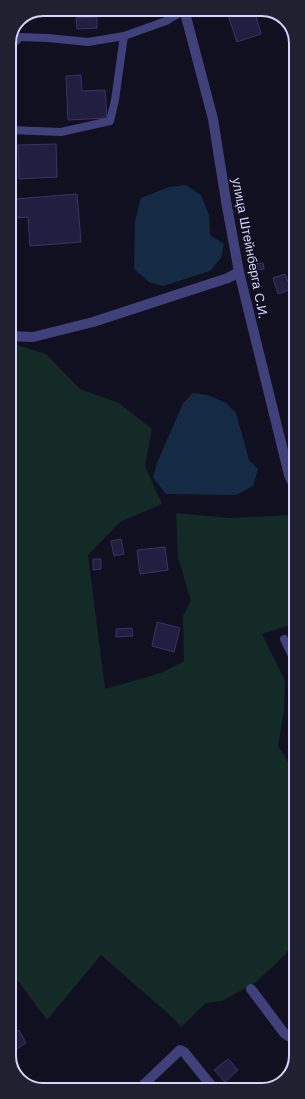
<svg xmlns="http://www.w3.org/2000/svg" width="305" height="1099" font-family="'Work Sans',sans-serif">
  <style>
    .green { fill: #132a27 }
    .water { fill: #152a45 }
    .building { fill: #221e3f; stroke: #3a3269 }
    .lines { fill: none; stroke-linecap: round; stroke-linejoin: round }
    .lane { stroke: #40417a; stroke-width: 8 }
    .street { stroke: #40417a; stroke-width: 10 }
    .labels { text-anchor: middle; dominant-baseline: central; stroke-width: 3; stroke-linejoin: round; paint-order: stroke }
    .street-label { font-size: 13px; fill: #d6d4fa; stroke: #111020 }
    .rim { fill: none; stroke: #d6d4fa; stroke-width: 2 }
  </style>
  <rect width="100%" height="100%" fill="#111020"/>
  <path class="green" d="M17,345L46,354L80,389L119,403L152,429L145,466L162,504L120,522L88,555L105,689L161,673L184,661L183,616L191,601L178,557L176,513L230,518L295,515L296,516V623L262,634L285,681L284,711L278,746L296,774V936L285,955L255,983L222,1001L206,1003L181,1027L172,1017L101,955L47,1020L10,970L9,361Z"/>
  <g class="water">
    <path d="M186,185L201,195L209,215L210,235L224,244L221,258L210,271L163,286L149,282L134,269L135,222L141,198L169,187Z"/>
    <path d="M193,393L208,395L226,403L236,413L249,460L258,469L253,486L236,495L166,494L153,478L157,463L183,403Z"/>
  </g>
  <g class="building">
    <path d="M226,9H254L261,34L237,42Z"/>
    <path d="M97,17V28L77,29L76,18Z"/>
    <path d="M81,75L82,91L105,90L107,118L68,120L66,76Z"/>
    <path d="M56,144L57,177L19,179L18,145Z"/>
    <path d="M77,194L81,242L30,246L28,217L15,218L14,199Z"/>
    <path d="M9,250H15V264L9,265Z"/>
    <path d="M263,263L264,269L256,270L255,264Z"/>
    <path d="M285,274L291,289L278,294L273,278Z"/>
    <path d="M121,539L124,554L114,556L111,541Z"/>
    <path d="M165,547L168,570L140,574L137,550Z"/>
    <path d="M93,559H101V569L93,570Z"/>
    <path d="M157,622L180,628L174,652L152,646Z"/>
    <path d="M132,628L133,636L116,637V629Z"/>
    <path d="M19,1030L26,1043L15,1050L10,1040V1035Z"/>
    <path d="M228,1059L238,1070L225,1082L214,1070Z"/>
    <path d="M253,1082L261,1089H247Z"/>
  </g>
  <g class="lines">
    <g class="lane">
      <path d="M9,48L20,37L48,38L88,42L124,36"/>
      <path d="M9,130L61,132L110,121L115,100L124,36L166,21L184,10"/>
      <path d="M284,639L296,664"/>
    </g>
    <g class="street">
      <path d="M184,9L213,119L226,201L239,272L289,475L296,490"/>
      <path d="M9,336L33,337L93,322L228,278L239,272"/>
      <path d="M251,989L284,1033L296,1041"/>
      <path d="M138,1090L180,1050L184,1052L214,1089"/>
    </g>
  </g>
  <g class="labels">
    <g class="street-label">
      <text transform="translate(250 248) rotate(79)">улица Штейнберга С.И.</text>
    </g>
  </g>
  <path d="M0 0H305V1099H0ZM43 16H262A27 27 0 0 1 289 43V1056A27 27 0 0 1 262 1083H43A27 27 0 0 1 16 1056V43A27 27 0 0 1 43 16Z" fill="#212031" fill-rule="evenodd"/>
  <path class="rim" d="M43 16H262A27 27 0 0 1 289 43V1056A27 27 0 0 1 262 1083H43A27 27 0 0 1 16 1056V43A27 27 0 0 1 43 16Z"/>
</svg>
